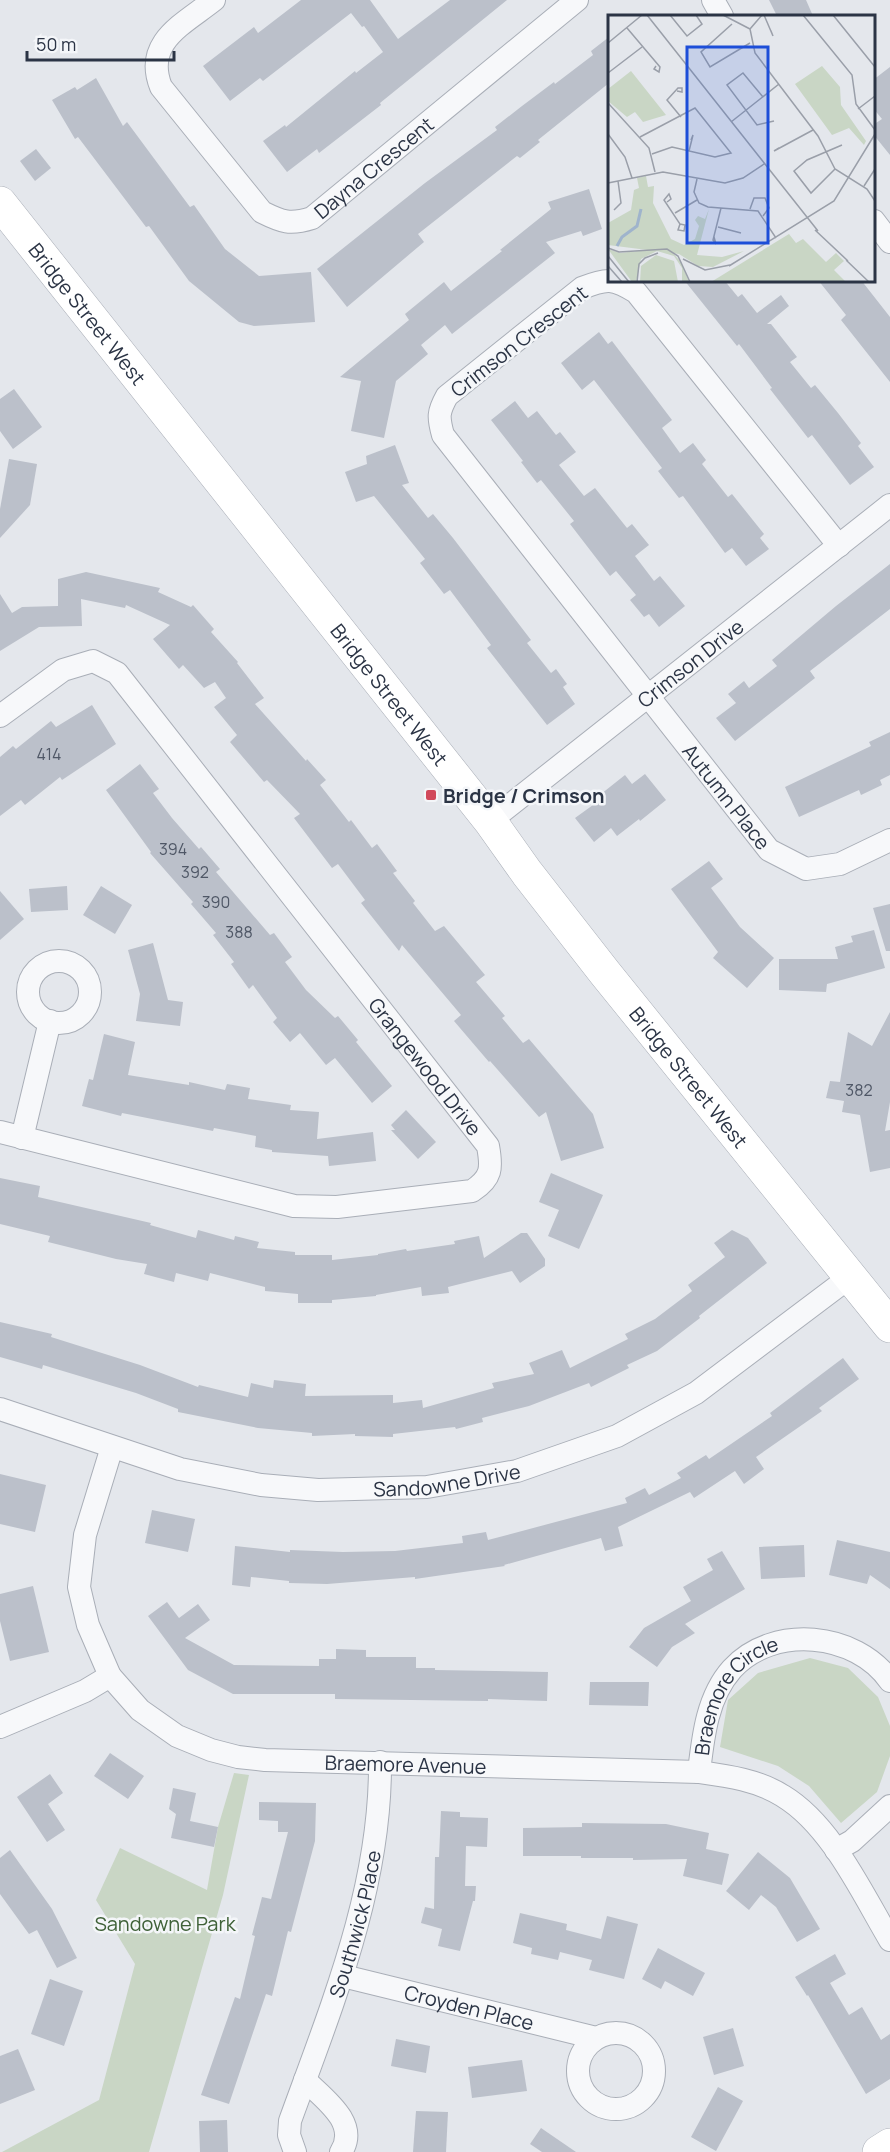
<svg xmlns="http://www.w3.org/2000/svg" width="890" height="2152" font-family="Manrope,sans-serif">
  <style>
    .green { fill: #c9d6c5 }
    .building { fill: #bbc0ca }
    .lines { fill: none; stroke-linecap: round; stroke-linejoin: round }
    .street-casing { stroke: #a9aeb7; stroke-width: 24 }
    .secondary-casing { stroke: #a9aeb7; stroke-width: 34 }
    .street { stroke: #f7f8fa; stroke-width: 22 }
    .secondary { stroke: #fff; stroke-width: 33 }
    .poi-dot { fill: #d1495b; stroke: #f4f6f9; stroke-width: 2 }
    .labels { text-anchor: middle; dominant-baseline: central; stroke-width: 5; stroke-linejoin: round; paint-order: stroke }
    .number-label { font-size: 16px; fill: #4f5766 }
    .street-label { font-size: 20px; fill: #2b3445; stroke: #f4f6f9 }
    .poi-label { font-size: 20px; font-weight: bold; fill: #2b3445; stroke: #f4f6f9; text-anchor: start }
    .park-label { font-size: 20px; fill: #3f6138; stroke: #f4f6f9 }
    .inset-river { fill: none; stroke: #9fb4cc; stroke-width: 3 }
    .inset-road { fill: none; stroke: #9a9fa9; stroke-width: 1.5 }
    .view { fill: #1d4ed8; fill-opacity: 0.15; stroke: #1d4ed8; stroke-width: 3 }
    .inset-edge { fill: none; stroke: #2b3445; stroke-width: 3 }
  </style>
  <rect width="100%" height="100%" fill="#e4e7ec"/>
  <g class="green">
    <path d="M810,1658L848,1668L878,1697L890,1726V1756L877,1792L841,1823L809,1786L778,1766L720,1747L728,1700L758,1673Z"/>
    <path d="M234,1773L249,1775L223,1895L149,2152H2L99,2100L135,1964L96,1900L120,1848L207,1890L218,1827Z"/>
  </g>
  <g class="building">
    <path d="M301,0H370L398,39L450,0H507L380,103L381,105L319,153L317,149L287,172L263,141L285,125L286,127L355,71L356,73L383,52L364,26L362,27L351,13L263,81L260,78L230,101L203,66L254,27L258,33Z"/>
    <path d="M769,0H806L813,16H777Z"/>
    <path d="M609,37V83L538,140L540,142L520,158L517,156L418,234L424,242L347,307L317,269L425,183L497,130L495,127L522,106L554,82L555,84L593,55L591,51Z"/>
    <path d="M890,67V155L873,134V125L882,119L873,108V80Z"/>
    <path d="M96,78L123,126L127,122L190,207L194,205L225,249L259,276L311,272L315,322L254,326L239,322L189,281L149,226L146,227L78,137L75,139L52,100L75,87L77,90Z"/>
    <path d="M36,149L51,168L35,181L20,161Z"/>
    <path d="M589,189L602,229L583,236L581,231L546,242L555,253L452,334L445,325L421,345L428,354L396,381L384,438L351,431L361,381L340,377L409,320L405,314L444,282L451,291L502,251L500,250L551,209L548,202Z"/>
    <path d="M684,280H724L738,297L742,294L757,313L781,295L789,306L767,324H771L797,357L790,362L811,388L815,385L838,413L861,443L858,446L874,467L850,485L812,435L808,438L770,389L772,388L739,344L737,346Z"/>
    <path d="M818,280H861L890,317V382L841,320L846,315Z"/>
    <path d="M599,332L608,344L612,341L672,420L662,428L680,453L693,443L706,460L702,464L728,497L732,494L764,534L760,538L769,549L746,566L732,548L725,553L683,496L679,498L658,471L662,468L594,380L582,390L561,363Z"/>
    <path d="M14,389L42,427L13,449L0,431V399Z"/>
    <path d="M515,401L528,418L537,411L556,435L560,432L576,452L559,465L584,496L595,488L627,528L632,524L649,545L635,556L654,581L660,576L685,606L659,627L649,614L644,617L630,600L636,595L616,571L610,576L570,524L574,521L541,480L537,483L521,462L523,461L491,420Z"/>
    <path d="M395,445L409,483L402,485L428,518L433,514L453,538L531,640L527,643L551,673L556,669L567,684L563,687L575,704L547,725L487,648L491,645L450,590L444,594L420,563L425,559L374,496L356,502L345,472L367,464L366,456Z"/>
    <path d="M9,459L37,464L30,505L0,538V509Z"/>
    <path d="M890,564V609L810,671L815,678L735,741L716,718L736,703L728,694L744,681L749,688L777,666L772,660L836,606Z"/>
    <path d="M86,572L160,588L158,592L191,607L193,605L214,629L211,632L238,662L237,663L264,698L255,704L306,761L307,759L326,780L320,785L349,822L351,820L372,848L377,844L397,871L393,873L415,901L413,903L435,931L444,926L485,975L476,982L505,1016L502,1018L523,1043L529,1039L593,1114L604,1148L561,1161L546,1112L539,1117L490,1061L489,1062L454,1021L461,1015L402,945L399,951L361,903L365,900L338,864L332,868L294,818L300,814L267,780L264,782L230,742L237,735L214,707L226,698L215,682L204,688L183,665L179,669L153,639L170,625L126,605L125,608L81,599L82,626L39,627L0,651V594L12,613L22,607L58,606V579Z"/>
    <path d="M92,705L116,744L62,780L60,777L25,805L21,800L0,816V757L13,746L16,749L51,721L56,727Z"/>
    <path d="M890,732V775L880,780L882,785L861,795L859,790L799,817L785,787L871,746L869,742Z"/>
    <path d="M140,764L159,789L153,793L172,818L199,849L201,847L220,869L216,872L270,935L274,933L292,957L285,962L306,990L335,1018L338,1016L358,1040L356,1042L392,1086L372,1103L335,1058L326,1065L300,1033L290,1042L273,1022L277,1018L253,985L249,989L231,964L234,962L213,935L216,933L191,904L193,902L150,853L151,852L106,790Z"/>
    <path d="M645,774L666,800L640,821L639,819L617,836L611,828L594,842L575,818L593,805L591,802L625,775L632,784Z"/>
    <path d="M709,861L723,879L711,888L740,927L774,958L747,988L713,958L718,952L671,889Z"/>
    <path d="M67,886L68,910L31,912L29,889Z"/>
    <path d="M101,886L132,905L115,934L83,915Z"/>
    <path d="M0,891L24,919L0,940Z"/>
    <path d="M890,904V951H886L873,908Z"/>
    <path d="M874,930L885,968L827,984L826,992L779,990V959H838L835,947L853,942L851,936Z"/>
    <path d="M153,943L168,1000L183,1002L180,1026L136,1021L140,994L128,950Z"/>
    <path d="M890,1012V1102L885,1131L890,1130V1168L870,1172L860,1115L842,1112L844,1101L826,1098L830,1081L840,1082L848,1032L872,1046Z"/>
    <path d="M104,1034L135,1042L128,1075L189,1085V1082L225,1090L227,1084L250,1088L248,1099L291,1105L290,1110L319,1112L317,1139L373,1132L376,1161L329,1166L328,1156L272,1152V1150L255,1147L256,1136L214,1128L213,1131L122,1113L121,1116L82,1106L89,1079L93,1080Z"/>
    <path d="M406,1110L436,1142L418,1159L391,1130H395L391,1125Z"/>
    <path d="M551,1173L603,1195L579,1249L548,1236L559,1210L539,1202Z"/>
    <path d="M0,1178L40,1186L38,1197L151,1223L150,1225L196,1238L198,1230L234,1240L235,1236L259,1242L257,1248L295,1252V1255H332V1260L378,1255V1254L406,1249L407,1251L455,1244L454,1241L479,1236L484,1258L521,1233H527L545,1259V1266L520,1283L512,1271L448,1287L449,1293L422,1296L421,1287L376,1295V1296L332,1300V1303H298V1294L265,1291V1287L210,1273L208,1281L176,1273L174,1282L144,1274L147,1264L116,1259L48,1242L50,1236L0,1224Z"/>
    <path d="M732,1230L748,1238L767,1263L699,1316L700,1318L657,1351L627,1365L629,1368L591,1387L589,1383L529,1406L482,1418L483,1422L456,1429L455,1427L393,1434V1437L355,1436V1434L312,1436V1433L258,1428L178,1412V1409L136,1393L43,1365L42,1369L0,1357V1322L52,1334L51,1337L140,1365L198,1387L199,1385L248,1397L251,1383L273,1388L274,1380L306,1384L305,1396L393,1395V1403L422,1400L423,1408L494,1388L492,1383L534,1374L529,1363L562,1350L570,1368L628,1339L625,1334L655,1319L692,1291L688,1285L725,1257L714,1243Z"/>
    <path d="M843,1358L859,1379L819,1408L822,1411L756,1457L764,1469L744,1484L735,1471L694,1498L690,1492L618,1527L623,1546L605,1551L601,1538L504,1565L505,1566L415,1579V1577L327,1584L289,1583V1581L251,1577L250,1587L232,1585L235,1546L290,1552V1550L343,1552L395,1551L463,1543L462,1536L486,1532L488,1540L627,1503L625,1498L645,1488L649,1495L681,1478L677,1473L706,1455L709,1459L772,1416L770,1413Z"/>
    <path d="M0,1474L46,1485L35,1532L0,1524Z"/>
    <path d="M152,1510L195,1519L188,1552L145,1543Z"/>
    <path d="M837,1540L890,1552V1589L870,1575L867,1584L829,1575Z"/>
    <path d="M804,1545L805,1577L761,1579L759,1547Z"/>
    <path d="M722,1551L745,1589L685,1624L695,1633L672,1647L657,1667L629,1647L644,1628L691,1601L683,1587L713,1570L707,1559Z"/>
    <path d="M33,1586L49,1652L10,1661L0,1621V1594Z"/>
    <path d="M167,1602L179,1618L198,1604L210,1620L185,1638L234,1665L319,1666V1659H336V1649L366,1650V1657H416V1668H435V1670L548,1672L547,1701L488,1699V1701L335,1699V1694H233L188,1670L148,1616Z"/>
    <path d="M590,1682H649L648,1706L589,1705Z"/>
    <path d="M110,1753L144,1776L128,1799L94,1776Z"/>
    <path d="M50,1774L63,1793L48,1804L65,1830L47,1842L17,1797Z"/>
    <path d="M173,1788L196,1793L190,1821L218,1827L214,1847L171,1838L176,1814L169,1809Z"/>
    <path d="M259,1802L316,1803L315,1841L291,1932L288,1931L272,1996L266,1994L229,2104L201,2095L235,1997L240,1999L255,1936L252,1935L262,1897L271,1899L288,1832H278V1821L259,1820Z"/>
    <path d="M441,1811L460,1812V1817L488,1818L487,1847L466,1846L465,1886H476L475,1901H473L460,1951L438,1946L442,1929L421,1923L425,1907L434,1909L435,1857H439Z"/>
    <path d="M582,1823L666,1824L709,1833L706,1849L729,1854L722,1885L683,1876L687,1859L633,1860V1858H581V1856H523V1828L582,1827Z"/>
    <path d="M10,1850L52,1909L77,1958L57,1968L37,1930L29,1934L0,1894V1858Z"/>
    <path d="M758,1852L790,1878L820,1929L797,1942L776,1907L761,1895L749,1910L726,1891Z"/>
    <path d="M520,1913L567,1924L566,1930L601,1939L607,1916L638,1924L624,1979L589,1970L592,1960L560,1952L558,1960L531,1954L532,1948L513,1943Z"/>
    <path d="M658,1948L705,1973L693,1996L665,1981L661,1989L642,1979Z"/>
    <path d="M835,1954L846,1974L830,1983L849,2015L862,2007L881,2040L890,2034V2079L866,2094L808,1995L807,1996L795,1977Z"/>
    <path d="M50,1979L83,1991L64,2046L31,2034Z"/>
    <path d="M733,2028L744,2066L714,2075L703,2037Z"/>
    <path d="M396,2039L430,2046L426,2073L391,2066Z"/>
    <path d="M18,2049L35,2090L0,2104V2056Z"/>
    <path d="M522,2060L527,2091L472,2098L468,2067Z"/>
    <path d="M718,2087L743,2101L716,2151L691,2137Z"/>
    <path d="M416,2111L448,2112L446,2152H413Z"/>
    <path d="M227,2120L228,2152H200L199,2121Z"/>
    <path d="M541,2128L576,2152H542L530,2144Z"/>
  </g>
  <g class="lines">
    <g class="street-casing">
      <g id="street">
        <path id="s1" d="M214,0C184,24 143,42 161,87L262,212C282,222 290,225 312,218L577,0"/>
        <path d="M713,0L722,16"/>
        <path d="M874,221L890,242"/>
        <path id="s2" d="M839,546L636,292C613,278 607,278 582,288L447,396C438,412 438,417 443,435L769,850L806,869L840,864L890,840"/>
        <path id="s3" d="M0,716L63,670L93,661L117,673L488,1146C492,1168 492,1178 472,1191L337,1207L294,1206L0,1132"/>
        <path id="s4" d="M490,821L890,505"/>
        <circle cx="59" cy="992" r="31"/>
        <path d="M22,1138L50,1021"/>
        <path id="s5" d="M0,1409L180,1469L261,1485L318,1490L427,1487L517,1471L617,1436L696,1393L850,1277"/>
        <path id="s6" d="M112,1447L85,1535L79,1587L88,1625L110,1676L140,1710L177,1736L211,1750L238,1757L265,1760L699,1772C728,1776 758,1780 783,1796C831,1825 862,1893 890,1940"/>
        <path d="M0,1727L85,1691L110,1676"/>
        <path id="s7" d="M699,1772C703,1737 707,1697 732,1669C773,1624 856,1632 890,1681"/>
        <path d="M836,1850L852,1841L890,1806"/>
        <path id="s8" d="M343,1976L596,2038"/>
        <circle cx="616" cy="2071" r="38"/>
        <path d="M305,2080C323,2098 360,2123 341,2152"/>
        <path id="s9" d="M295,2152L289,2135L290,2121C332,2005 381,1888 380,1762"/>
      </g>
    </g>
    <g class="secondary-casing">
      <g id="secondary">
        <path id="s10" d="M0,203L490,821L527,873L605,973L890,1326"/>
        <path d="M879,2152L890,2145"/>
      </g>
    </g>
    <use href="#street" class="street"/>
    <use href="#secondary" class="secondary"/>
  </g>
  <rect class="poi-dot" x="425" y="789" width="12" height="12" rx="3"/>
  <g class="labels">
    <g class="number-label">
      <text x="49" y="754">414</text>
      <text x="173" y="849">394</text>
      <text x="195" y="872">392</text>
      <text x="216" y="902">390</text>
      <text x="239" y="932">388</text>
      <text x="859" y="1090">382</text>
    </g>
    <g class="street-label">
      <text stroke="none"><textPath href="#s1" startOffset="405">Dayna Crescent</textPath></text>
      <text stroke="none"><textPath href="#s10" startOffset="141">Bridge Street West</textPath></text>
      <text transform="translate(519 341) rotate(-38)">Crimson Crescent</text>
      <text stroke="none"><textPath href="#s4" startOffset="255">Crimson Drive</textPath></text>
      <text stroke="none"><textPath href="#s10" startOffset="627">Bridge Street West</textPath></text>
      <text stroke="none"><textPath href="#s2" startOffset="1056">Autumn Place</textPath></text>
      <text stroke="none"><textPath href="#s3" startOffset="636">Grangewood Drive</textPath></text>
      <text stroke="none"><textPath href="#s10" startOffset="1113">Bridge Street West</textPath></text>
      <text stroke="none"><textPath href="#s5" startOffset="459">Sandowne Drive</textPath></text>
      <text stroke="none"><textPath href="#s7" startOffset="90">Braemore Circle</textPath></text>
      <text stroke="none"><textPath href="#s6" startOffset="562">Braemore Avenue</textPath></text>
      <text stroke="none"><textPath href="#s9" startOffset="240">Southwick Place</textPath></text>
      <text stroke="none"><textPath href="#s8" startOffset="130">Croyden Place</textPath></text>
    </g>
    <g class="poi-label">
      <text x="443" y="795">Bridge / Crimson</text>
    </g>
    <g class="park-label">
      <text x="165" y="1923">Sandowne Park</text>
    </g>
  </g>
  <g transform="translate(608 15)">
    <rect width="267" height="267" fill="#e4e7ec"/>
    <path d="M214,51L232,72L233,90L258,126L256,130L241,113L224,120L187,69ZM23,56L58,100L35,107L27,97L19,102L0,86V74ZM38,161L40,172L46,171L45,188L63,224L76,230L87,224L91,211L87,205L90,201L97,204L101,194L89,240L114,242L136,236L105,252L90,251L71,239L0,230V208L23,195L26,175L31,173L29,163ZM181,219L188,228L195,224L218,247L228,238L236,246L226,255L238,267H103ZM0,234L12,238L48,234L64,237L73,247L81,267H74V253L66,241L49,236L33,244L28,267H24ZM48,240L66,246L70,267H32L33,251Z" fill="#c9d6c5"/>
    <path class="inset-river" d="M9,231L14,222L29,211L33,194"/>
    <path class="inset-road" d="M39,0L210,216M62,0L79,21L94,9L88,0M115,0L142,14M154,0L142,14L147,38L210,121L227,154L259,174L267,186M156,0L165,21L163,16M195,0L244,60L248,89L267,115M225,0L267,52M124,9L93,37L102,52L142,28M19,13L52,52L51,57L46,54L48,51M0,28L34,0M0,58L34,32M69,76L74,77V73H70L59,85L73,102M155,82L135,58L119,70L149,110L166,106M0,88L41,133L47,157M250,94L267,81M123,107L171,69M0,119L17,142L24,163M32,122L87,93L123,138L107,142L64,132L44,139M171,133L166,136L205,115M81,136L85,120L83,125M227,154L203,178L186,156L199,145L234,130M89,164L86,177L91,188L100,192L150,196L168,223M0,168L55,157L117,168L135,163L156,149M256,171L267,154M59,187L63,184L61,179L56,185L72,209L70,215L76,216L77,210L72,209M142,194L146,183H157L161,193L155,201M6,195L13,188L10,166M67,198L89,185M110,212L133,218M207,215L240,246M106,222L108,229L105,225L113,193M0,233L11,237L59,234L70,241L82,267M0,241L21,267M75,244L97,255L122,250M238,245L261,267M0,251L14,267M121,251L226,186L267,119M29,267L31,249L37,243L50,238"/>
    <path class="view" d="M79,32H160V228H79Z"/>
    <rect width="267" height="267" class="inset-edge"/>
  </g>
  <path d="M27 51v9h147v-9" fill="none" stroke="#2b3445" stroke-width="3"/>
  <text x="36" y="51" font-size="18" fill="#2b3445" stroke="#f4f6f9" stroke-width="4.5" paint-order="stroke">50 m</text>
</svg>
